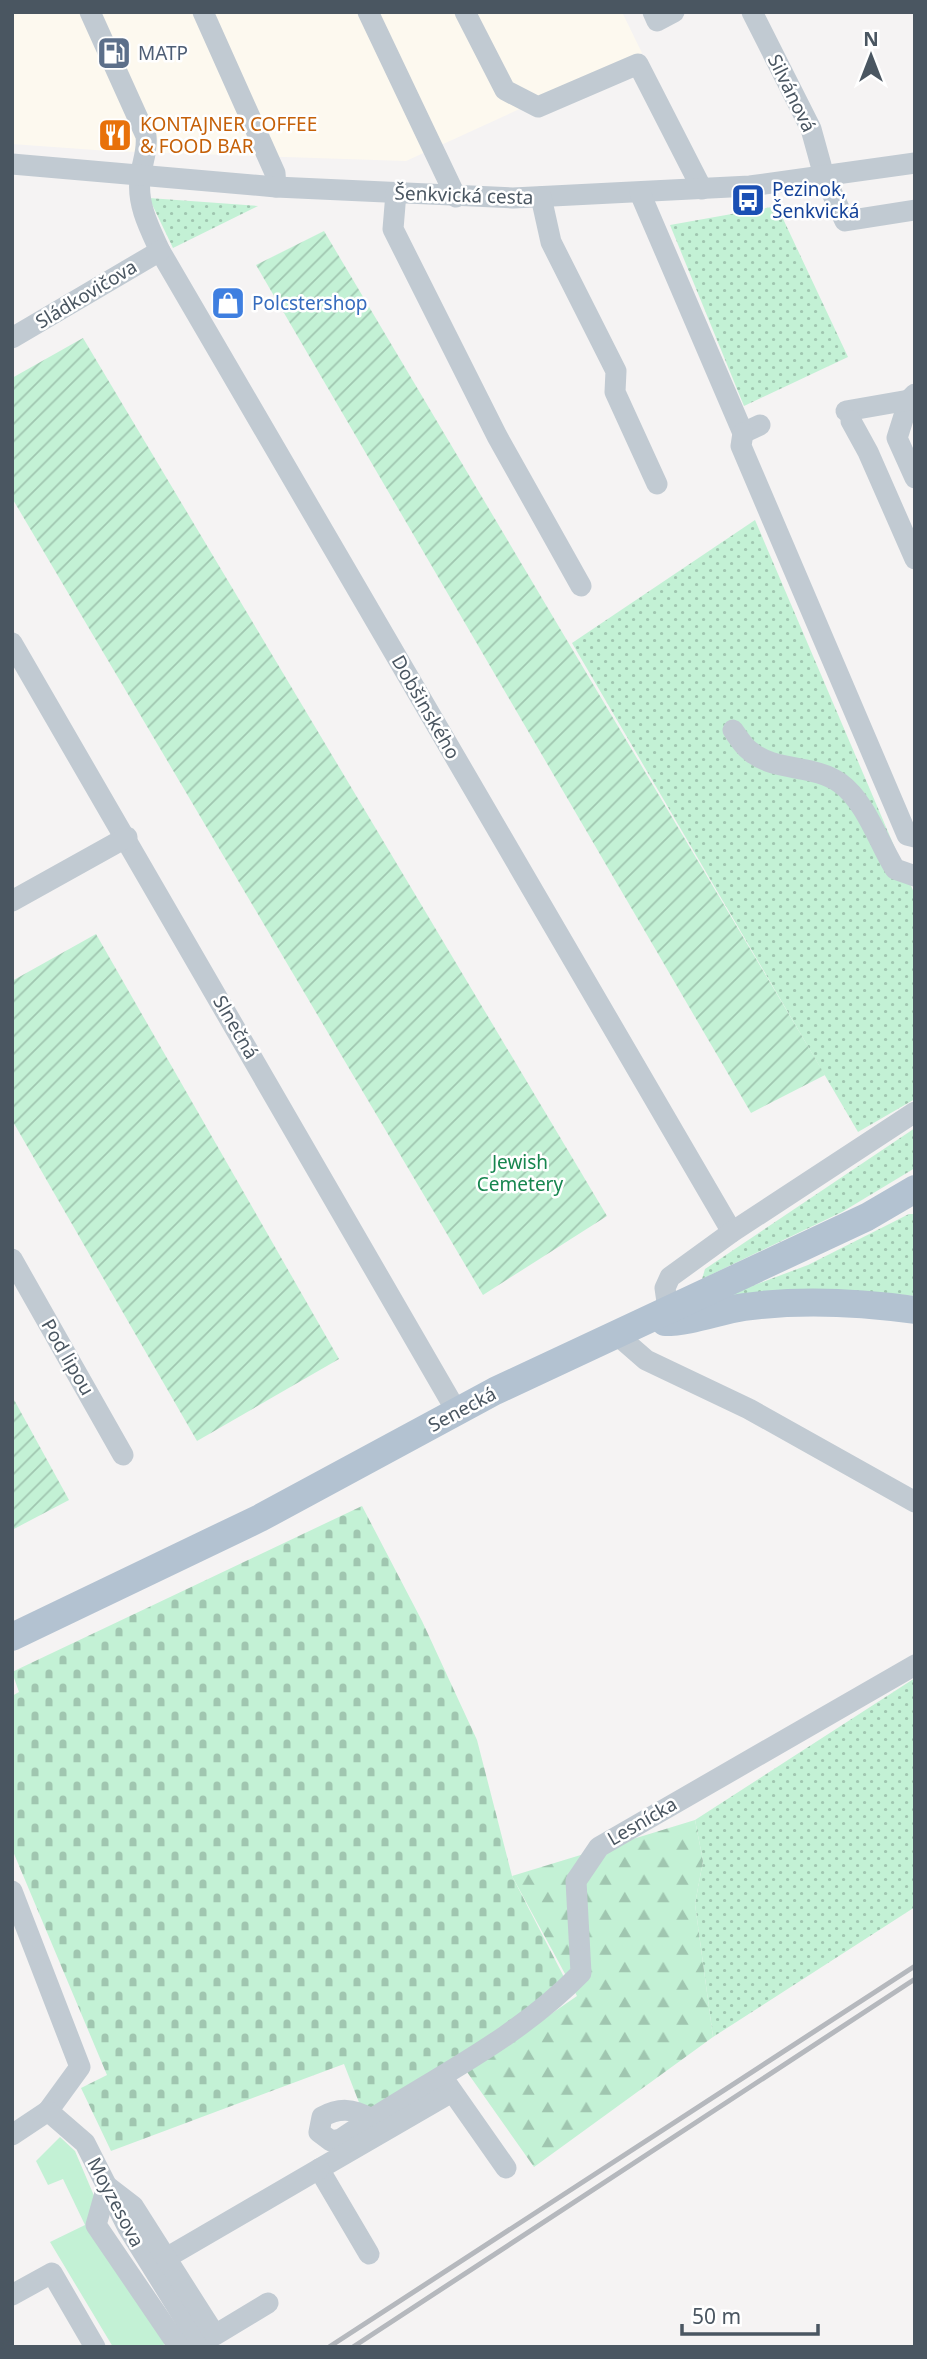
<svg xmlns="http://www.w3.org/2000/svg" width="927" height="2359" font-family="'Noto Sans',sans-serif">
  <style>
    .commercial { fill: #fdf9ef }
    .grass { fill: url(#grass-dots) }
    .forest { fill: url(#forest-firs) }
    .cemetery { fill: url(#cemetery-stones) }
    .park { fill: #c3f1d5 }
    .garden { fill: url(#garden-furrows) }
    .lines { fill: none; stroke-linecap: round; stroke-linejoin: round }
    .minor { stroke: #c1cad2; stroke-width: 21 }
    .major { stroke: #b3c2d1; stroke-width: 28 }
    .rail { stroke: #b5b8bd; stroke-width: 5 }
    .labels { text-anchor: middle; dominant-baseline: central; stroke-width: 5; stroke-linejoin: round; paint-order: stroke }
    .service-label { font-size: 19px; fill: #4e5e75; stroke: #fff; text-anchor: start }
    .street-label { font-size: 19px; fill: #4a5661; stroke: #fff }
    .food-label { font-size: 19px; fill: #c56008; stroke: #fff; text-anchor: start }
    .transit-label { font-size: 19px; fill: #164399; stroke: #fff; text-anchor: start }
    .shop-label { font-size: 19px; fill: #366cbe; stroke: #fff; text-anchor: start }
    .park-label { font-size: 19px; fill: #17864f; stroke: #fff }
  </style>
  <defs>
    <pattern id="grass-dots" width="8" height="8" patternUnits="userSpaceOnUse" patternTransform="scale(1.75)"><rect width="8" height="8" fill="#c3f1d5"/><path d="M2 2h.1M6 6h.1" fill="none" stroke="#a0c6b0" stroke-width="1.8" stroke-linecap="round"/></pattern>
    <pattern id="forest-firs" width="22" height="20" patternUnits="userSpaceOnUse" patternTransform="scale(1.75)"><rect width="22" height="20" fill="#c3f1d5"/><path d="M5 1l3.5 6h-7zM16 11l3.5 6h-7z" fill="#a0c6b0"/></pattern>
    <pattern id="cemetery-stones" width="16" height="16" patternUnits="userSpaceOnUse" patternTransform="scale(1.75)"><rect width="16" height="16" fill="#c3f1d5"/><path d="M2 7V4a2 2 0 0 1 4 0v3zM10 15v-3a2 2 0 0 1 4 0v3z" fill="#a0c6b0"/></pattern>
    <pattern id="garden-furrows" width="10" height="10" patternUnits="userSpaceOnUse" patternTransform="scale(1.75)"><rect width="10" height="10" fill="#c3f1d5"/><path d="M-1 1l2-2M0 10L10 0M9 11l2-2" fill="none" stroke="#a0c6b0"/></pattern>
  </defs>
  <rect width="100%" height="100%" fill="#f5f3f3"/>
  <path class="commercial" d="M12,12H622L642,53L406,161L109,151L12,144Z"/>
  <g class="grass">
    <path d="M149,198L258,206L173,248Z"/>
    <path d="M777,206L848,357L744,406L670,225Z"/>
    <path d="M755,520L915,895V1099L858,1132L572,643Z"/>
    <path d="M915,1128V1168L842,1212L702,1279L705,1269Z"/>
    <path d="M909,1214H915V1296C854,1289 797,1293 737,1299L733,1293L808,1265Z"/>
    <path d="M915,1678V1907L713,2037L695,1904L703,1861L695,1820Z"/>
  </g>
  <path class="forest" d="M695,1820L703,1861L695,1904L713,2037L534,2167L467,2072L577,1996L512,1876Z"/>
  <path class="cemetery" d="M362,1506L422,1621L477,1740L512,1876L565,1979L553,1995L376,2109L360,2105L344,2064L111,2151L81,2088L107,2075L12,1849V1696L19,1692L12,1672Z"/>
  <path class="park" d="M60,2137L75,2151L103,2217L173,2339L160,2347H113L50,2242L85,2225L63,2179L48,2185L36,2161Z"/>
  <g class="garden">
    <path d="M324,231L825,1075L751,1113L256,265Z"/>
    <path d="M83,338L607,1216L483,1295L12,498V378Z"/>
    <path d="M96,934L339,1359L197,1441L12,1120V981Z"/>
    <path d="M12,1396L69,1500L12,1530Z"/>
  </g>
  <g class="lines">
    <g class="minor">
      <path d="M90,12L146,136C148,153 141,164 140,180C137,205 150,229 160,251L732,1232"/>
      <path d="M203,12L275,173L276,187"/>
      <path d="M368,12L456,197"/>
      <path d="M465,12L505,90L538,107L638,64L702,189"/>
      <path d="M653,12L657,21L674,12"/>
      <path d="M752,12L811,129L824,176L845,221L915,210"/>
      <path d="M12,164L276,187L513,198L750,186L915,163"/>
      <path d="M396,193L393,229L497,436L581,586"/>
      <path d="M640,193L743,433L760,425"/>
      <path d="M541,197L551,242L616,371L615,392L657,484"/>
      <path d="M12,338L160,251"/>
      <path d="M915,394L909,400L897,438L915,478"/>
      <path d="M846,411L909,400"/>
      <path d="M851,421L868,452L915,559"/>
      <path d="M743,433L741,446L907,835L915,837"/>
      <path d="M12,643L457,1412"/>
      <path d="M733,730C738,737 743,746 750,751C774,772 814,764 840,783C867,803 878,842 895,869L915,876"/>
      <path d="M12,901L127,837"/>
      <path d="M12,1259L123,1455"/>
      <path d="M668,1309L665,1288L670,1277L732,1232L915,1112"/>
      <path d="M615,1333L646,1360L749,1409L915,1502"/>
      <path d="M12,1891L80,2067L48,2111"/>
      <path d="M445,2081L506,2168"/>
      <path d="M370,2118C353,2109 340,2107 322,2117L319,2132L331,2141L341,2139C421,2084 512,2044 581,1973L576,1881L599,1847L915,1665"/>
      <path d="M12,2135L48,2111L85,2143L128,2228L202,2347"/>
      <path d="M369,2254L319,2169L452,2092"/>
      <path d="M166,2258L319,2169"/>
      <path d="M12,2295L52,2273L95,2347"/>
      <path d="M179,2347L96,2225L107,2186L133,2206L215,2335L268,2303"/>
    </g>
    <g class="major">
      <path d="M665,1322C691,1322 718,1311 744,1307C802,1299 857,1302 915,1310"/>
      <path d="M12,1637L260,1518L495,1391L867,1217L915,1189"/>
    </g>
    <g class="rail">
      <path d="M329,2347L915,1966"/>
      <path d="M353,2347L915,1979"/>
    </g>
  </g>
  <defs>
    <g id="fuel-square" transform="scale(1.75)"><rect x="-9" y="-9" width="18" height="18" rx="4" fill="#5c6f8a" stroke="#fff"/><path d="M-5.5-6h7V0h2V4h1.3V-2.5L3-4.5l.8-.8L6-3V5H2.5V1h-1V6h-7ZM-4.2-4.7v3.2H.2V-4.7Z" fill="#fff"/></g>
    <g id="restaurant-square" transform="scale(1.75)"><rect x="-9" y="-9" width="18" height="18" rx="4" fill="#e8710a" stroke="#fff"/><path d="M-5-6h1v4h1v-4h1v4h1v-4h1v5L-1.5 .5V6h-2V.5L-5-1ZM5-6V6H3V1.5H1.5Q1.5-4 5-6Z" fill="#fff"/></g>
    <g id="bus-square" transform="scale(1.75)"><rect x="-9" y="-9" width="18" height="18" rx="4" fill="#1a4fb4" stroke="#fff"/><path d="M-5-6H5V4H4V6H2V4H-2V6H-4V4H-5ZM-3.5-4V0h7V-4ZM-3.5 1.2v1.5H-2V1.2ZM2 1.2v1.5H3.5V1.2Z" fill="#fff"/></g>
    <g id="shop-square" transform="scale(1.75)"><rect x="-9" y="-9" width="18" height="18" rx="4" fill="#3f7fe0" stroke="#fff"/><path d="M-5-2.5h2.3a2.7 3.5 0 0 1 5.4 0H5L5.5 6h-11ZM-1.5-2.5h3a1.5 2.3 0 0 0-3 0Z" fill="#fff"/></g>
  </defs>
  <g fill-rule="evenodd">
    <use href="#fuel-square" x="114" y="53"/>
    <use href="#restaurant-square" x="115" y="135"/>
    <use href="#bus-square" x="748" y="200"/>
    <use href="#shop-square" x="228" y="303"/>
  </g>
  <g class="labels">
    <g class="service-label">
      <text x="138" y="53">MATP</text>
    </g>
    <g class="street-label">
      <text transform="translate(792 93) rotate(64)">Silvánová</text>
      <text transform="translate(464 195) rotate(2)">Šenkvická cesta</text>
      <text transform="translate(86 294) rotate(-31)">Sládkovičova</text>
      <text transform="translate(426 707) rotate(60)">Dobšinského</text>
      <text transform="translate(236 1027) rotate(60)">Slnečná</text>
      <text transform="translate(68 1357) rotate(60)">Pod lipou</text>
      <text transform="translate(462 1409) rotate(-28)">Senecká</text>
      <text transform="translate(642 1821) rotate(-30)">Lesnícka</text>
      <text transform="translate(116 2202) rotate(62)">Moyzesova</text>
    </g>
    <g class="food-label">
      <text x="140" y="124">KONTAJNER COFFEE<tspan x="140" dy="22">&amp; FOOD BAR</tspan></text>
    </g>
    <g class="transit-label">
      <text x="772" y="189">Pezinok,<tspan x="772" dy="22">Šenkvická</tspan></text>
    </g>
    <g class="shop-label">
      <text x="252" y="303">Polcstershop</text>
    </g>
    <g class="park-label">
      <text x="520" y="1162">Jewish<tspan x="520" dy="22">Cemetery</tspan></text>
    </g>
  </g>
  <rect width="927" height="2359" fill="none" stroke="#4a5661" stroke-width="28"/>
  <g transform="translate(871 56)" stroke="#ffffff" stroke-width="5" paint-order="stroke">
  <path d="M0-5L12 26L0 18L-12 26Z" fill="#4a5661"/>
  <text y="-10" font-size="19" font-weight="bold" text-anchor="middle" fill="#4a5661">N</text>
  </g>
  <path d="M682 2324v10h136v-10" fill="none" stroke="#4a5661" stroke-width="3.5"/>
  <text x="692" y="2324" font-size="21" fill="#4a5661" stroke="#ffffff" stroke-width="5" paint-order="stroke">50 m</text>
</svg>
